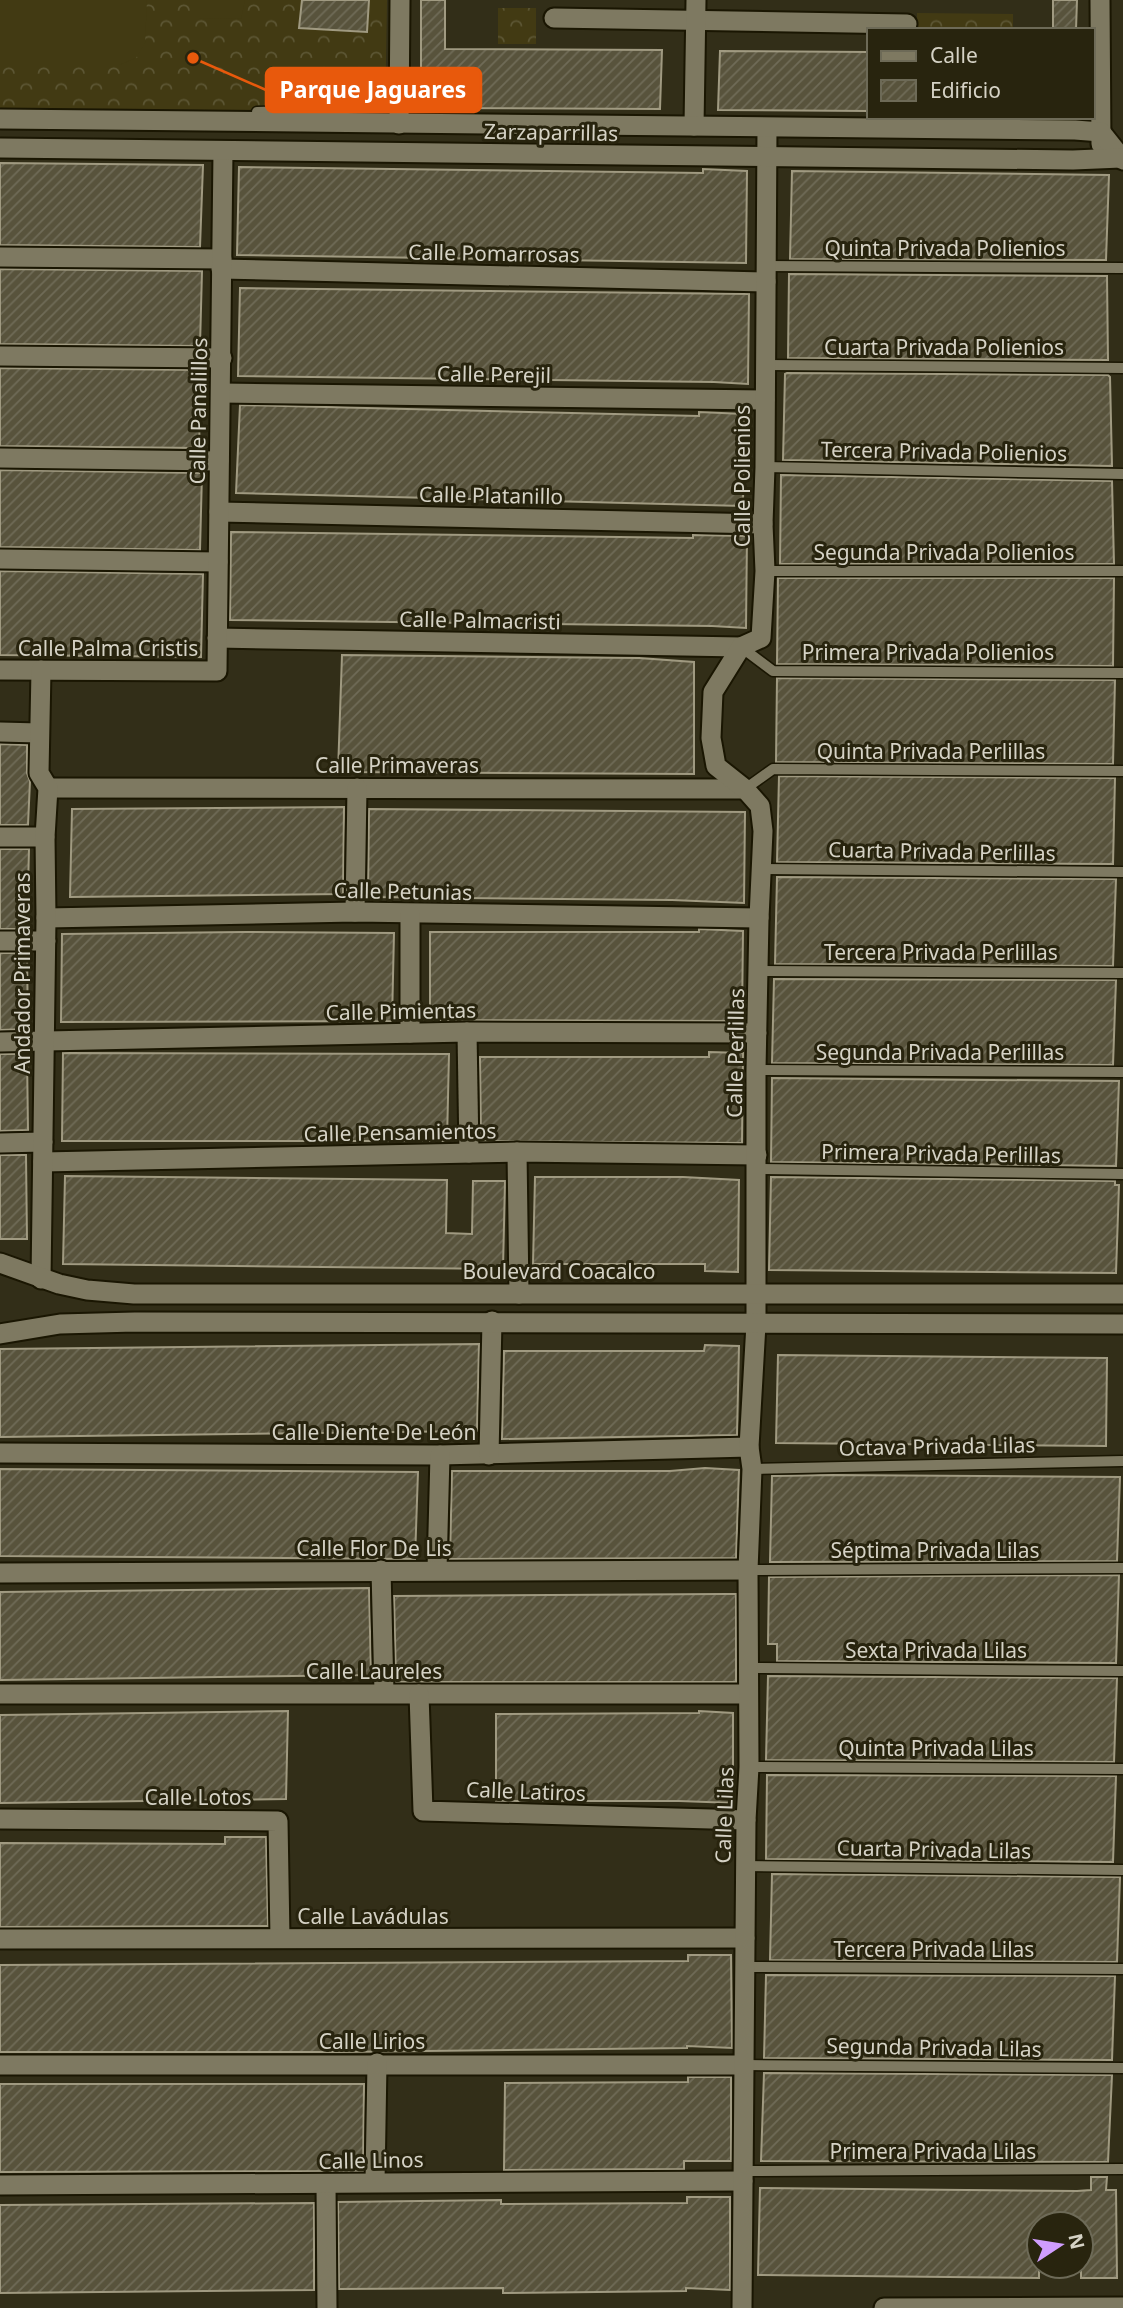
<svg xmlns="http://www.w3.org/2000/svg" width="1123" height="2308" font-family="'Noto Sans',sans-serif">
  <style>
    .forest { fill: url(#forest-crowns) }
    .pitch { fill: #423a13 }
    .building { fill: url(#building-hatch); stroke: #a09a81; stroke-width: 2 }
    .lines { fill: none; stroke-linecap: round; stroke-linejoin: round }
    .service-casing { stroke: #1a1602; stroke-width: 13 }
    .minor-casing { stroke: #1a1602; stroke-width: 23 }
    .tertiary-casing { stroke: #1a1602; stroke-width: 23 }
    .secondary-casing { stroke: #1a1602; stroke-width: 23 }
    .service { stroke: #7e7961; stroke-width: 10 }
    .minor { stroke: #7e7961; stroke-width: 19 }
    .tertiary { stroke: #7e7961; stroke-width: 19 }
    .secondary { stroke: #7e7961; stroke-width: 19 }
    .labels { text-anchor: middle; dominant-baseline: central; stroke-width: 6; stroke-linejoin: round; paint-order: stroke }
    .street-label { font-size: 21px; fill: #d5d2c5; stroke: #28240e }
    .leader { fill: none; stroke: #e8590c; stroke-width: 2.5 }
    .callout-dot { fill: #e8590c; stroke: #28240e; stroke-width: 2.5 }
    .callout { fill: #e8590c; stroke: #e8590c; stroke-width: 2.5 }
    .callout-label { font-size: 23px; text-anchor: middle; font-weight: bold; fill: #fff }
  </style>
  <defs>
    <pattern id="forest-crowns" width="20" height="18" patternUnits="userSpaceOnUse" patternTransform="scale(1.75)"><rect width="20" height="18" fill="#423a13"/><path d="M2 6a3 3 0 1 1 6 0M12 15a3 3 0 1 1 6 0" fill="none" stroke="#5c5634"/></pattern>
    <pattern id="building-hatch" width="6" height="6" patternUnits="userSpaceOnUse" patternTransform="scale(1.75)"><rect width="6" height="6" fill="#58533c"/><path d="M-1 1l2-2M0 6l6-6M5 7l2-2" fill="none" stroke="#6f6b57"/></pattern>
  </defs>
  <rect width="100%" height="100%" fill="#322e18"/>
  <g class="forest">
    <path d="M0,0H387L385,123L0,117Z"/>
    <rect x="498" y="8" width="38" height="36"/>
    <path d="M917,13L1013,14V30H917Z"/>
  </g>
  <g class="pitch">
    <path d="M0,0H147L145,43L136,58L119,65H0Z"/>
    <path d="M198,0H245L241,19L198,18Z"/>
  </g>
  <g class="building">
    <path d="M302,0H369L367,32L299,28Z"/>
    <path d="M421,0H445V49L662,50L660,109L421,108Z"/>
    <path d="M1053,0H1077L1076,30H1053Z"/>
    <path d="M720,51L869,52V111L718,110Z"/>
    <path d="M0,163L203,165L200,247L0,245Z"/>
    <path d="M239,167L703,173V169L747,171L746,263L237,255Z"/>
    <path d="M792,171L1109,175L1106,260L790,259Z"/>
    <path d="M0,269L202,271L200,346L0,344Z"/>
    <path d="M789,274L1107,276L1108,360L788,358Z"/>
    <path d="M240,288L749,294L748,384L714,382L238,376Z"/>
    <path d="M0,368L201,370L199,448L0,446Z"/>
    <path d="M787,373L1108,375L1110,377L1112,466L783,460L785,374Z"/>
    <path d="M240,405L699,416V412L744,414L743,506L236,493Z"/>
    <path d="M0,470L202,473L200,550L0,547Z"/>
    <path d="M781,475L1112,481L1114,564H780Z"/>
    <path d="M231,532L693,538V535L747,536L746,628L712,626L230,620Z"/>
    <path d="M0,571L203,574L201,657L0,655Z"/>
    <path d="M778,578H1114L1113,666L777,664Z"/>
    <path d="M342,655L639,658L694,662V774L338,772Z"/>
    <path d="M777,678L1115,680L1113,764L776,762Z"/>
    <path d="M0,744L27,745V773L30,781L28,825H0Z"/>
    <path d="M779,776L1115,778L1113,864L777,862Z"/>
    <path d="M344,807L343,894L70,897L72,809Z"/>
    <path d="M369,809L745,812L744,903L672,900L368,897Z"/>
    <path d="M0,849H29L27,929H0Z"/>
    <path d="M777,877L1116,879L1113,966L775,964Z"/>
    <path d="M699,929L743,931L742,1021L430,1020V932H699Z"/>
    <path d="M245,932L394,933L392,1021L61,1022L62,934Z"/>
    <path d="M0,953H27L28,1029L0,1030Z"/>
    <path d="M774,979L1116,980L1113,1065L772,1063Z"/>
    <path d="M709,1052L743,1053L742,1143L481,1141L480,1057H709Z"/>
    <path d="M63,1053L449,1054L447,1141H62Z"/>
    <path d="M0,1054H27L28,1130L0,1131Z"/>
    <path d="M772,1078L1119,1081L1116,1166L771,1162Z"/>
    <path d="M0,1155H26L27,1239H0Z"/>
    <path d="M65,1176L447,1180L446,1233L472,1234L473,1181H505L503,1269L63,1264Z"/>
    <path d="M535,1177H683L739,1180L738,1272L705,1271V1264H533Z"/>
    <path d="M771,1177L1115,1181V1185H1119L1116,1273L769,1270Z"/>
    <path d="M479,1344L477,1431L0,1437V1349Z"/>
    <path d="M705,1345L739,1346L737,1435L502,1439L504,1351H704Z"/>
    <path d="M778,1355L1107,1358L1106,1446L776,1443Z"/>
    <path d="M705,1468L739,1470L736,1558L450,1559L452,1471H670Z"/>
    <path d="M0,1469L418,1472L415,1559L0,1556Z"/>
    <path d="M833,1475L1120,1477L1117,1561L770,1562L772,1476Z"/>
    <path d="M1119,1575L1116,1663L777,1661V1644H768L769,1577Z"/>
    <path d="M369,1588L371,1675L0,1680V1592Z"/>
    <path d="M723,1594H736V1682H396L394,1596Z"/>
    <path d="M768,1676L1117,1678L1114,1762L766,1760Z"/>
    <path d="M288,1711L286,1799L0,1803V1715Z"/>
    <path d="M699,1711L733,1713V1803L679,1801H496V1714L699,1713Z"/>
    <path d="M767,1775L1116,1776L1113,1862L766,1859Z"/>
    <path d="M225,1837H266L268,1926L0,1927V1843L225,1844Z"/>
    <path d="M772,1874L1120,1877L1117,1962L770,1960Z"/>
    <path d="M688,1955H731L732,2048L687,2046V2048L339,2052H0V1965L688,1961Z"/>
    <path d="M766,1975L1115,1976L1112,2060L764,2058Z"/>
    <path d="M764,2073L1112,2075L1108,2162L761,2161Z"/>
    <path d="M688,2077H731V2161H684V2169L504,2170L505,2083L688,2082Z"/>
    <path d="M0,2084H364L363,2171L0,2172Z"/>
    <path d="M1091,2177H1107L1106,2190H1116L1117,2278H1081V2224H1039V2278L758,2275L760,2188L1077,2191L1091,2190Z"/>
    <path d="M687,2197H730V2290L686,2288V2291L503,2293V2288L339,2289L338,2202L501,2200V2204L687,2203Z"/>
    <path d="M314,2203V2290L0,2293V2205Z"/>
  </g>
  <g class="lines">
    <g class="service-casing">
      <g id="service">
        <path d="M257,112L293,111L304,118"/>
        <path d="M766,266L1123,268"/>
        <path d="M766,365L1123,368"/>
        <path d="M765,467L1123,474"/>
        <path d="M765,571H1123"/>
        <path d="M741,647L773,671L1123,673"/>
        <path d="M745,789L773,769L1123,771"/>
        <path d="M761,869L1123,872"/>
        <path d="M759,971L1123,973"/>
        <path d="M756,1070L1123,1072"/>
        <path d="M758,1169L1123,1174"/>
        <path d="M752,1469L1123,1461"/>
        <path d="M748,1570L1123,1568"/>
        <path d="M749,1668L1123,1671"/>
        <path d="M749,1767L1123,1769"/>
        <path d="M745,1866L1123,1870"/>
        <path d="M744,1967L1123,1969"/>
        <path d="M745,2065L1123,2068"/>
        <path d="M743,2171L1123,2169"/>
      </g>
    </g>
    <g class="minor-casing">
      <g id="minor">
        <path d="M554,18L907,24"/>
        <path d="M399,124L400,0"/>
        <path d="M694,126L696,0"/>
        <path d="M0,257L222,259"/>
        <path d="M221,269L766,282"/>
        <path d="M0,356L222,358"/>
        <path d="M221,393L765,400"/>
        <path d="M0,458L219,461"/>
        <path d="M219,512L763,524"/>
        <path d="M0,559L218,562"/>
        <path d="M217,638L741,647"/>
        <path d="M0,670L217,671L223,151"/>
        <path d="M0,732L39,733"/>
        <path d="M48,788L745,789"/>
        <path d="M0,837H45"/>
        <path d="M355,912L357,788"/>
        <path d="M46,918L355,912L759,918"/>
        <path d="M0,941H46"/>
        <path d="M467,1032L469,1153"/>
        <path d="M410,1033V914"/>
        <path d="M0,1042L467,1032L757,1033"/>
        <path d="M0,1143L43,1142"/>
        <path d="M517,1152L519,1294"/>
        <path d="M43,1162L517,1152L757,1155"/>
        <path d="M41,1279L46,918L45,837L48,788L39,773L41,670"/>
        <path d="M0,1453L440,1455L749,1447"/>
        <path d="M489,1455L492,1321"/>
        <path d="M381,1570L384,1692"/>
        <path d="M437,1570L440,1455"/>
        <path d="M0,1573L748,1570"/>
        <path d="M0,1694H747"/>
        <path d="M419,1694L423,1811L746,1820"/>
        <path d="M0,1819L278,1821L280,1938"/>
        <path d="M0,1939L745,1938"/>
        <path d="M0,2065H745"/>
        <path d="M375,2182L377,2063"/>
        <path d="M326,2184L327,2308"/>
        <path d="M0,2185L743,2181"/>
        <path d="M742,2308L746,1820L749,1767L748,1570L752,1469L749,1447L756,1324V1070L759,918L763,831L760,806L745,789L716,766L711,738L713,692L741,647L761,638L765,571L763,524L765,467L767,128"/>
      </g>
    </g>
    <g class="tertiary-casing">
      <g id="tertiary">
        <path d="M1100,0L1101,144"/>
        <path d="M0,119L1075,130L1101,132L1123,160"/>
        <path d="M0,148L1073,160L1121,158"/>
        <path d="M884,2308L1123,2307"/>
      </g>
    </g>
    <g class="secondary-casing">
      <g id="secondary">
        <path d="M0,1263L59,1284L87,1290L134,1294H1123"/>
        <path d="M0,1334L60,1324L135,1322L1123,1324"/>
      </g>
    </g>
    <use href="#service" class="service"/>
    <use href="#minor" class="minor"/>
    <use href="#tertiary" class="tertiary"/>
    <use href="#secondary" class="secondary"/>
  </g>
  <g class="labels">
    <g class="street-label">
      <text transform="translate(551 132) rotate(1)">Zarzaparrillas</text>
      <text x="945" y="248">Quinta Privada Polienios</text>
      <text transform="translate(494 253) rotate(1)">Calle Pomarrosas</text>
      <text x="944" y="347">Cuarta Privada Polienios</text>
      <text transform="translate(494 374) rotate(1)">Calle Perejil</text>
      <text transform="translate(198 411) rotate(-89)">Calle Panalillos</text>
      <text transform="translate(944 451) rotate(1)">Tercera Privada Polienios</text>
      <text transform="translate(742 476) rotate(-90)">Calle Polienios</text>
      <text transform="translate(491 495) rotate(1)">Calle Platanillo</text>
      <text x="944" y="552">Segunda Privada Polienios</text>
      <text transform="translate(480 620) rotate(1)">Calle Palmacristi</text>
      <text x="108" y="648">Calle Palma Cristis</text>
      <text x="928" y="652">Primera Privada Polienios</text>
      <text x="931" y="751">Quinta Privada Perlillas</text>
      <text x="397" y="765">Calle Primaveras</text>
      <text transform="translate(942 851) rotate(1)">Cuarta Privada Perlillas</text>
      <text transform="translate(403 891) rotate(1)">Calle Petunias</text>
      <text x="941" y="952">Tercera Privada Perlillas</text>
      <text transform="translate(22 973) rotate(-90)">Andador Primaveras</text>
      <text transform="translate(401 1011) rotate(-1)">Calle Pimientas</text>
      <text x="940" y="1052">Segunda Privada Perlillas</text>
      <text transform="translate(735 1053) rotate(-89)">Calle Perlillas</text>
      <text transform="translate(400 1132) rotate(-1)">Calle Pensamientos</text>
      <text transform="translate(941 1153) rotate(1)">Primera Privada Perlillas</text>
      <text x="559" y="1271">Boulevard Coacalco</text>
      <text x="374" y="1432">Calle Diente De León</text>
      <text transform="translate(937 1446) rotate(-1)">Octava Privada Lilas</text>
      <text x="374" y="1548">Calle Flor De Lis</text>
      <text x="935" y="1550">Séptima Privada Lilas</text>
      <text x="936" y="1650">Sexta Privada Lilas</text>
      <text x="374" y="1671">Calle Laureles</text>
      <text x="936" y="1748">Quinta Privada Lilas</text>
      <text transform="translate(526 1791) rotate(2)">Calle Latiros</text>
      <text x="198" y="1797">Calle Lotos</text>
      <text transform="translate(724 1815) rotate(-88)">Calle Lilas</text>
      <text transform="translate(934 1849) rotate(1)">Cuarta Privada Lilas</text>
      <text x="373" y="1916">Calle Lavádulas</text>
      <text x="934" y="1949">Tercera Privada Lilas</text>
      <text x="372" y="2041">Calle Lirios</text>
      <text transform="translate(934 2047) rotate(1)">Segunda Privada Lilas</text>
      <text x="933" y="2151">Primera Privada Lilas</text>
      <text transform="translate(371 2160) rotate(-1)">Calle Linos</text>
    </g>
  </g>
  <path class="leader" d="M193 58L266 90"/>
  <circle class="callout-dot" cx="193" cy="58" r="7"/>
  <rect class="callout" x="266" y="68" width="215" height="44" rx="7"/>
  <g class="callout-label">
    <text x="373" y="98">Parque Jaguares</text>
  </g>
  <rect x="867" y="28" width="228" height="91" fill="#28240e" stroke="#6d6a57" stroke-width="2"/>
  <rect x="881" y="51" width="35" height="10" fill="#7e7961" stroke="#6d6a57" stroke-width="2"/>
  <text x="930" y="63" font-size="21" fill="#d5d2c5">Calle</text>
  <rect x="881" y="80" width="35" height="21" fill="url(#building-hatch)" stroke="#6d6a57" stroke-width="2"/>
  <text x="930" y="98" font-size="21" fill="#d5d2c5">Edificio</text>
  <g transform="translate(1060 2245) rotate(78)"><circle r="33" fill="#28240e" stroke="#6d6a57" stroke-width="2"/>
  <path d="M0-5L12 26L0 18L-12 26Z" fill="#d09dfe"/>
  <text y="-10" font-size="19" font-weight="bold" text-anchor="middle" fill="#d5d2c5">N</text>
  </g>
</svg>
